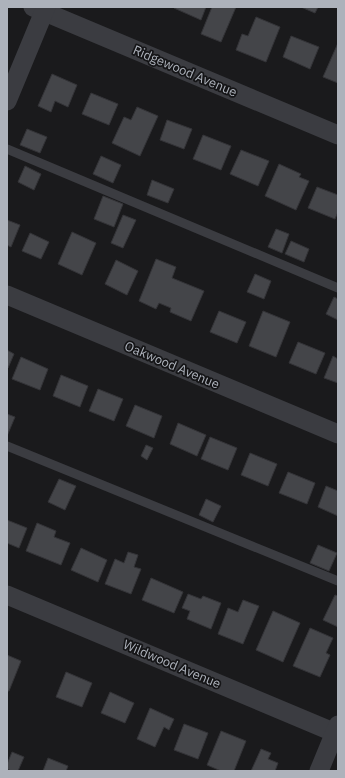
<svg xmlns="http://www.w3.org/2000/svg" width="345" height="778" font-family="'IBM Plex Sans',sans-serif">
  <style>
    .building { fill: #444549; stroke: #343438 }
    .lines { fill: none; stroke-linecap: round; stroke-linejoin: round }
    .lane { stroke: #3b3c41; stroke-width: 9 }
    .street { stroke: #3b3c41; stroke-width: 19 }
    .labels { text-anchor: middle; dominant-baseline: central; stroke-width: 3.5; stroke-linejoin: round; paint-order: stroke }
    .street-label { font-size: 13px; fill: #adb2bb; stroke: #151517 }
  </style>
  <rect width="100%" height="100%" fill="#1a1a1c"/>
  <g class="building">
    <path d="M174,7H206L201,20L174,8Z"/>
    <path d="M212,7H236L221,42L201,34Z"/>
    <path d="M301,7H318L315,13Z"/>
    <path d="M256,17L280,27L266,62L236,50L242,34L248,36Z"/>
    <path d="M291,36L319,47L310,69L283,57Z"/>
    <path d="M338,43V83L323,77Z"/>
    <path d="M52,74L77,85L68,107L55,101L51,112L38,106Z"/>
    <path d="M91,93L118,104L109,125L82,114Z"/>
    <path d="M137,107L158,116L140,156L112,143L124,117L131,120Z"/>
    <path d="M167,120L192,129L184,149L160,140Z"/>
    <path d="M27,129L47,137L40,153L20,145Z"/>
    <path d="M203,135L231,146L221,170L193,159Z"/>
    <path d="M241,150L269,161L258,186L230,174Z"/>
    <path d="M101,156L121,165L113,183L93,174Z"/>
    <path d="M279,164L301,174L299,177L309,181L296,210L265,196Z"/>
    <path d="M25,166L41,174L34,190L18,182Z"/>
    <path d="M152,180L174,189L168,203L147,195Z"/>
    <path d="M317,187L338,195V212L335,219L308,208Z"/>
    <path d="M103,196L123,204L114,227L94,219Z"/>
    <path d="M123,215L136,220L123,248L111,243Z"/>
    <path d="M7,220L20,225L11,247L7,245Z"/>
    <path d="M276,229L289,234L282,253L268,247Z"/>
    <path d="M72,232L96,243L82,275L58,264Z"/>
    <path d="M30,233L49,242L41,259L22,251Z"/>
    <path d="M291,241L309,249L304,262L285,254Z"/>
    <path d="M156,259L176,267L172,278L204,291L191,321L170,312L171,308L159,303L156,309L139,301Z"/>
    <path d="M116,260L138,271L127,295L105,284Z"/>
    <path d="M255,274L271,281L264,299L247,292Z"/>
    <path d="M334,297L338,299V320L326,314Z"/>
    <path d="M219,311L246,322L237,343L210,332Z"/>
    <path d="M263,311L290,322L276,357L249,346Z"/>
    <path d="M298,342L325,353L316,374L289,363Z"/>
    <path d="M7,350L14,354L8,368H7Z"/>
    <path d="M333,356L338,359V383L324,378Z"/>
    <path d="M21,357L48,369L40,390L12,379Z"/>
    <path d="M61,375L88,386L80,407L53,396Z"/>
    <path d="M98,389L123,399L114,421L89,411Z"/>
    <path d="M135,405L162,416L154,438L126,426Z"/>
    <path d="M7,414L15,417L7,436Z"/>
    <path d="M178,423L206,435L197,456L170,444Z"/>
    <path d="M210,437L237,448L228,470L201,459Z"/>
    <path d="M146,445L153,448L147,460L141,456Z"/>
    <path d="M250,453L277,464L268,486L241,475Z"/>
    <path d="M288,472L315,483L307,504L279,493Z"/>
    <path d="M59,479L76,486L65,510L48,502Z"/>
    <path d="M326,486L338,491V516L318,507Z"/>
    <path d="M206,499L221,506L213,522L199,515Z"/>
    <path d="M7,520L27,528L19,548L7,543Z"/>
    <path d="M37,523L56,531L54,537L70,543L61,565L26,551Z"/>
    <path d="M318,545L337,553L329,571L310,563Z"/>
    <path d="M81,548L107,560L98,582L71,570Z"/>
    <path d="M128,552L138,555L134,567L141,569L131,594L105,584L115,559L124,563Z"/>
    <path d="M151,578L183,592L174,613L142,600Z"/>
    <path d="M188,594L201,599L203,596L221,603L211,629L187,619L190,611L182,608Z"/>
    <path d="M335,595L338,596V627L323,620Z"/>
    <path d="M243,600L259,606L243,644L218,634L228,608L238,612Z"/>
    <path d="M273,611L300,623L283,662L256,650Z"/>
    <path d="M310,628L333,638L326,653L330,655L320,677L293,666Z"/>
    <path d="M7,655L21,661L9,691H7Z"/>
    <path d="M66,672L92,683L82,707L56,697Z"/>
    <path d="M110,692L134,703L125,723L101,713Z"/>
    <path d="M150,708L174,719L169,730L164,727L155,747L137,739Z"/>
    <path d="M184,724L208,733L198,759L174,750Z"/>
    <path d="M221,731L246,741L234,771H221L207,765Z"/>
    <path d="M261,749L271,753L268,759L278,763L275,771H251Z"/>
    <path d="M12,752L24,757L18,771H11L7,769V764Z"/>
    <path d="M48,758L68,766L66,771H43Z"/>
  </g>
  <g class="lines">
    <g class="lane">
      <path d="M7,149L338,288"/>
      <path d="M7,446L338,581"/>
    </g>
    <g class="street">
      <path d="M33,7L338,135"/>
      <path d="M7,101L46,7"/>
      <path d="M7,295L338,434"/>
      <path d="M7,595L338,734"/>
      <path d="M319,771L338,725"/>
    </g>
  </g>
  <g class="labels">
    <g class="street-label">
      <text transform="translate(185 71) rotate(23)">Ridgewood Avenue</text>
      <text transform="translate(172 365) rotate(23)">Oakwood Avenue</text>
      <text transform="translate(172 664) rotate(23)">Wildwood Avenue</text>
    </g>
  </g>
  <rect width="345" height="778" fill="none" stroke="#adb2bb" stroke-width="16"/>
</svg>
